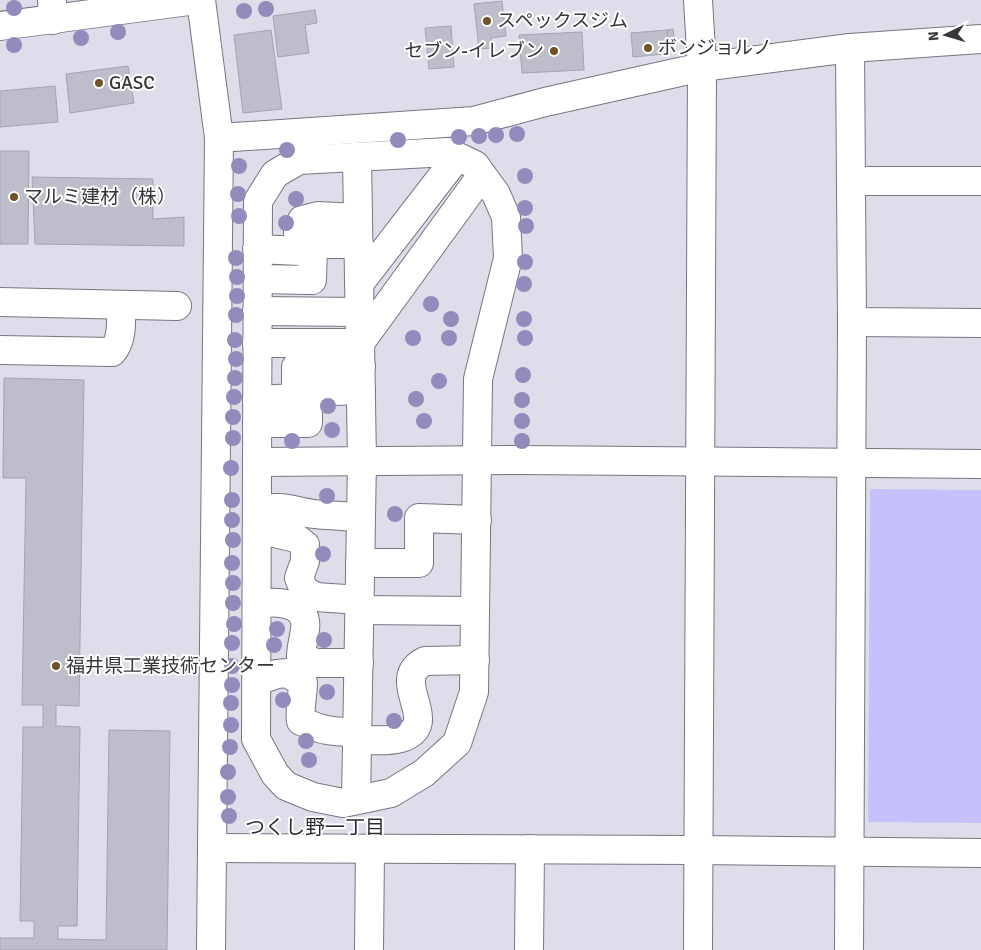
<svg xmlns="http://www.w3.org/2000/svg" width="981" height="950" font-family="Signika,'Noto Sans JP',sans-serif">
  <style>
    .green { fill: #c4c1fc }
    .building { fill: #bebeca; stroke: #a5a5b0 }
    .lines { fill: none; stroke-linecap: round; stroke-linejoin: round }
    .minor-casing { stroke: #777681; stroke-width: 30 }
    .major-casing { stroke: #777681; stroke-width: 30 }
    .minor { stroke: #fff; stroke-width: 28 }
    .major { stroke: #fff; stroke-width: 28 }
    .tree { fill: #928cbc }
    .poi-dot { fill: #705327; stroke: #fff; stroke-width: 2 }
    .labels { text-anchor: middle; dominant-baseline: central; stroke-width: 4; stroke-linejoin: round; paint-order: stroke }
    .poi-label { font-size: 19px; fill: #36363b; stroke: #fff; text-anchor: start }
    .neighbourhood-label { font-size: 20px; fill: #2b2b34; stroke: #fff }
  </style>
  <rect width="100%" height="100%" fill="#dedeea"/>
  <path class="green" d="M870,489L981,490V823L868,822Z"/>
  <g class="building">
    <path d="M502,1L506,36L491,38L492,48L479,49L474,4Z"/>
    <path d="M315,10L317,23L305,25L309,53L278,57L273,16Z"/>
    <path d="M451,26L454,67L429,69L425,28Z"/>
    <path d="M673,29L675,45H668L667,30Z"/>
    <path d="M271,30L282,109L243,113L234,35Z"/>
    <path d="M667,30L668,42L662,43L664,54L633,57L631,33Z"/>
    <path d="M582,32L584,70L522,73L519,35Z"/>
    <path d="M668,42L669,54H664L662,43Z"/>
    <path d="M128,66L134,103L70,113L66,74Z"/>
    <path d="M55,86L58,122L0,127V91Z"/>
    <path d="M0,151H29L28,244H0Z"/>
    <path d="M32,177L153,179V219L184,217V246L35,244Z"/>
    <path d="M4,378L84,380L79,706L56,705V726L80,727L77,926H58V939L106,940L109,730L170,731L167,950H0V938H34V921H20L23,727H43V705H22L26,478H3Z"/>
  </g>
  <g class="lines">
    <g class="minor-casing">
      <g id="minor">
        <path d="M52,0L53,20"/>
        <path d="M201,0L219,138L211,950"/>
        <path d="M219,138L474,121L545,102L702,67L850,48"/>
        <path d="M448,152L475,165L496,194L506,217L508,258L478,379L474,692L457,743L424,773L391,793L343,803L313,797L286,786L275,774L256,739L258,201L275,174L299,160Z"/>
        <path d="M852,181H981"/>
        <path d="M257,249L300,251L298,232L302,220L318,216L358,218"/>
        <path d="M258,279L312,280L313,244H359"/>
        <path d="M359,284L457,157"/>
        <path d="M0,302L177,306"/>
        <path d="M257,311L360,312"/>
        <path d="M852,322L981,323"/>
        <path d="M257,343H360L482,175"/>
        <path d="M0,350L112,352C123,340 121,320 121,305"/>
        <path d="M257,400L296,398V367L361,366"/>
        <path d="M257,423H308V392L361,390"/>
        <path d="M257,462L519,460L981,464"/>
        <path d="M257,511C278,504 293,511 314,514C330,516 346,516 361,517"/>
        <path d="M257,529L296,538L305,545V561L299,578L304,590L316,597L360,600"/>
        <path d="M360,563H419V518L477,520"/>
        <path d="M257,605C275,600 309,602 305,629C304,639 301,647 301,657L316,663H359"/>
        <path d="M359,610L475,611"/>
        <path d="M257,681L277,674L288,673L303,683C303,696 299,708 301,721C322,731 334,732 357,732"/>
        <path d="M357,740C371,740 391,742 404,737C442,721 387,680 425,661L475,660"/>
        <path d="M356,800L362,461L357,157"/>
        <path d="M212,848L698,850L981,853"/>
        <path d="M369,950L370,848"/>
        <path d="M529,950L530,849"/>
        <path d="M698,950L702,67L698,0"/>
        <path d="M849,950L852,322L850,48L981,39"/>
      </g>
    </g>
    <g class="major-casing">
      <path id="major" d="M0,26L196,0"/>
    </g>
    <use href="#minor" class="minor"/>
    <use href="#major" class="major"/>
  </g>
  <g class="tree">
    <circle cx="14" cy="8" r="8"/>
    <circle cx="266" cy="9" r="8"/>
    <circle cx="244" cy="11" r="8"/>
    <circle cx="118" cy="32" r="8"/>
    <circle cx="81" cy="38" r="8"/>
    <circle cx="14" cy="45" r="8"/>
    <circle cx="517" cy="134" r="8"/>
    <circle cx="496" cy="135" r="8"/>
    <circle cx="479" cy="136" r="8"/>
    <circle cx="459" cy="137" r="8"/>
    <circle cx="398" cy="140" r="8"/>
    <circle cx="287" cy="150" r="8"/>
    <circle cx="239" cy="166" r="8"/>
    <circle cx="525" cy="176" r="8"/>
    <circle cx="238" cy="194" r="8"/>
    <circle cx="296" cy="199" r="8"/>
    <circle cx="525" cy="208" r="8"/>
    <circle cx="239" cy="216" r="8"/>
    <circle cx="286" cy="223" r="8"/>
    <circle cx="526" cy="226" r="8"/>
    <circle cx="236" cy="258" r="8"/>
    <circle cx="525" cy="262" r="8"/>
    <circle cx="237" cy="277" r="8"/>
    <circle cx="524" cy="284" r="8"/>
    <circle cx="237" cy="296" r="8"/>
    <circle cx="431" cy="304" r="8"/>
    <circle cx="236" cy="315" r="8"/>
    <circle cx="451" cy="319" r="8"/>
    <circle cx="524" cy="319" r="8"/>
    <circle cx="413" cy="338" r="8"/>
    <circle cx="449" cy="338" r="8"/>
    <circle cx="525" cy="338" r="8"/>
    <circle cx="235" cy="340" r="8"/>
    <circle cx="236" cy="359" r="8"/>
    <circle cx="523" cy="375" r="8"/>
    <circle cx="235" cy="378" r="8"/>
    <circle cx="439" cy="381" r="8"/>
    <circle cx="234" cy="397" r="8"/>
    <circle cx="416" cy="399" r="8"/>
    <circle cx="522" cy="400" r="8"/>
    <circle cx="328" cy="406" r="8"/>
    <circle cx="233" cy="417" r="8"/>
    <circle cx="424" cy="421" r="8"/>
    <circle cx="522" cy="421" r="8"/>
    <circle cx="332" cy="430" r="8"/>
    <circle cx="233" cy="438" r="8"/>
    <circle cx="292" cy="441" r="8"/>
    <circle cx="522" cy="441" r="8"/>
    <circle cx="231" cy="468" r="8"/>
    <circle cx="327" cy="496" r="8"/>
    <circle cx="232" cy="500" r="8"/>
    <circle cx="395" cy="514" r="8"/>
    <circle cx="232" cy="520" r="8"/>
    <circle cx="233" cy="540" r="8"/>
    <circle cx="323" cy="554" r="8"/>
    <circle cx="232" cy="563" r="8"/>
    <circle cx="233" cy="583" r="8"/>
    <circle cx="233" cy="603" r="8"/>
    <circle cx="234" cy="624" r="8"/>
    <circle cx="277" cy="629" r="8"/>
    <circle cx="324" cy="640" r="8"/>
    <circle cx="232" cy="643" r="8"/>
    <circle cx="274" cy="645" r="8"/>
    <circle cx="232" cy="666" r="8"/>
    <circle cx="232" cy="685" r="8"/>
    <circle cx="327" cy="692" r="8"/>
    <circle cx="283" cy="700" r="8"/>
    <circle cx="231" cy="703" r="8"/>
    <circle cx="394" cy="721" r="8"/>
    <circle cx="231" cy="725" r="8"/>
    <circle cx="306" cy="741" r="8"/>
    <circle cx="230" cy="747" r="8"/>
    <circle cx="309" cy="760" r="8"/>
    <circle cx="228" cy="772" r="8"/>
    <circle cx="228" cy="797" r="8"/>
    <circle cx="229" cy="816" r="8"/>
  </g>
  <g class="poi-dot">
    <circle cx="487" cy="21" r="5"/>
    <circle cx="648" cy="48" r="5"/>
    <circle cx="554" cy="51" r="5"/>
    <circle cx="99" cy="83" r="5"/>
    <circle cx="14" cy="197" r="5"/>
    <circle cx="56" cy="666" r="5"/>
  </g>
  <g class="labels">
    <g class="poi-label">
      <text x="497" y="21">スペックスジム</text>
      <text x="658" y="48">ボンジョルノ</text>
      <text x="544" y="51" text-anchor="end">セブン-イレブン</text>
      <text x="109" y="83">GASC</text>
      <text x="24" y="197">マルミ建材（株）</text>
      <text x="66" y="666">福井県工業技術センター</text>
    </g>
    <g class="neighbourhood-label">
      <text x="315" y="827">つくし野一丁目</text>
    </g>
  </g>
  <g transform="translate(946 35) rotate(265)" stroke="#ffffff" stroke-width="4" paint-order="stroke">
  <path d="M0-4L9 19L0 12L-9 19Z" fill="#36363b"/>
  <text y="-8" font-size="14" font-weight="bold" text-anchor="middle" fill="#36363b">N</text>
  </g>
</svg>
